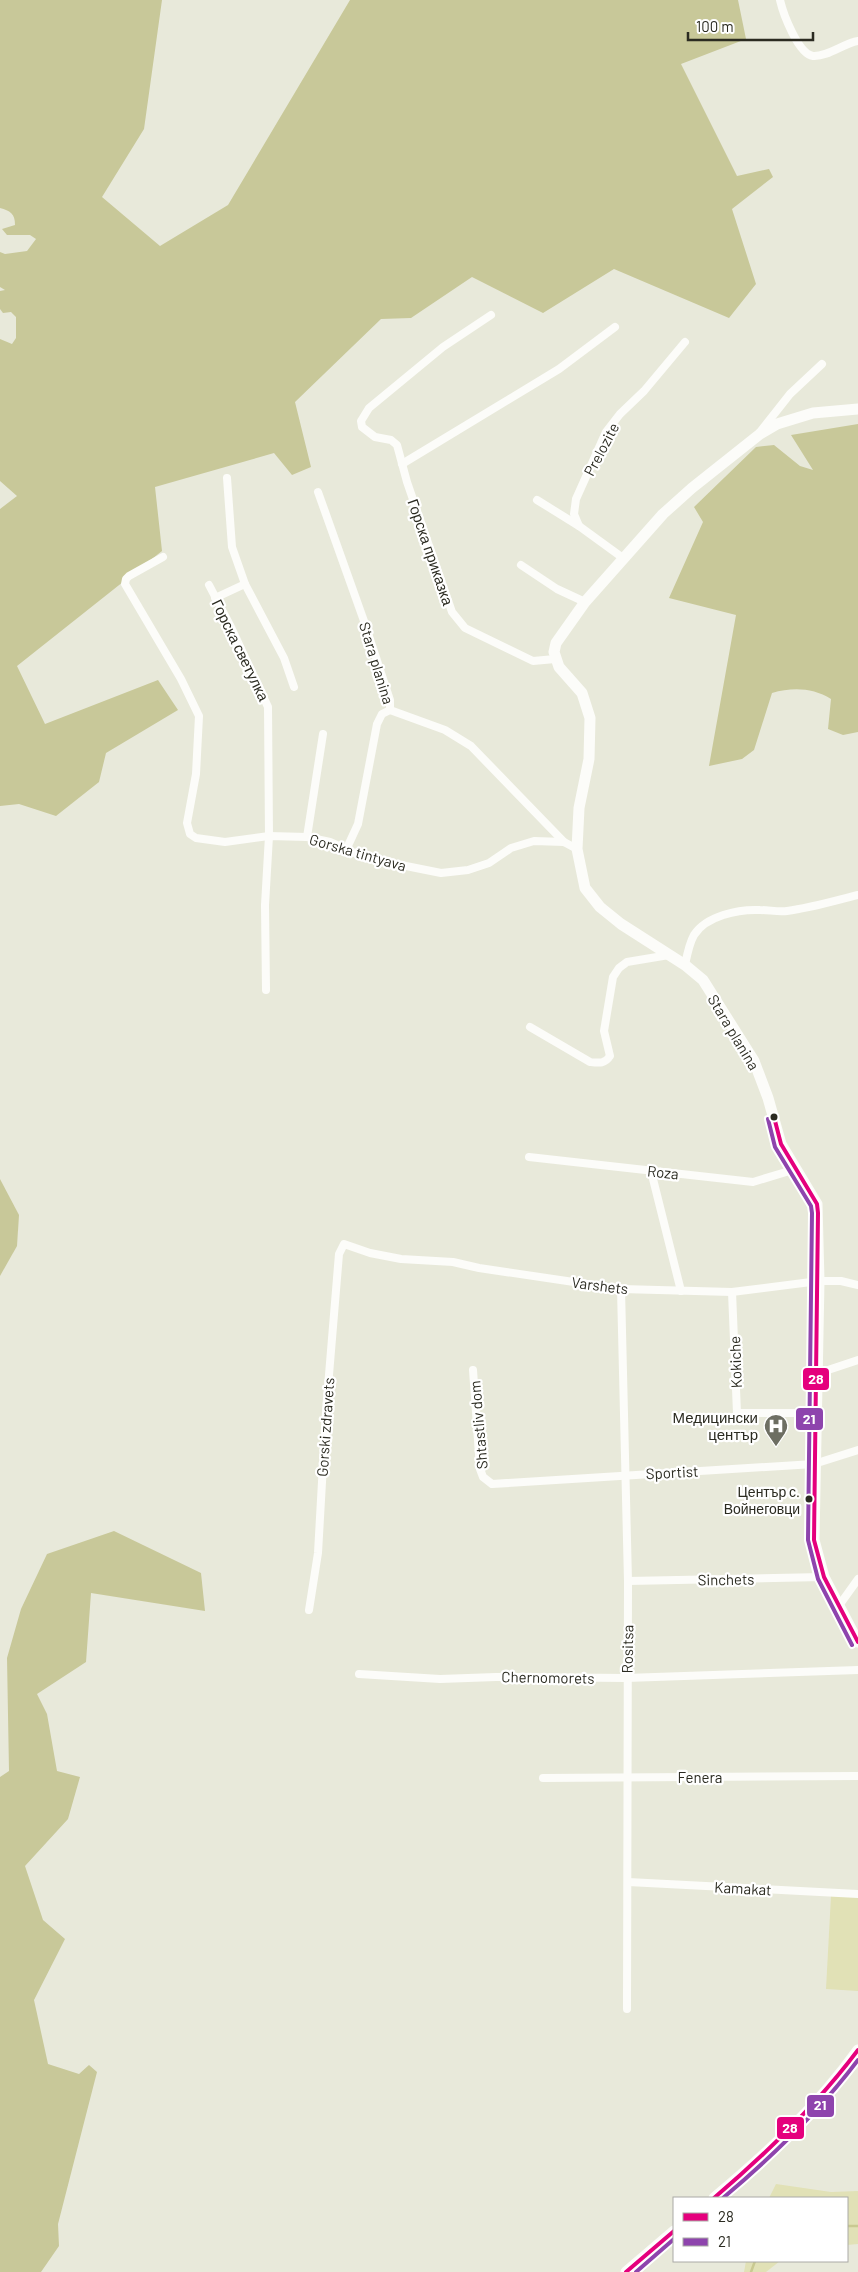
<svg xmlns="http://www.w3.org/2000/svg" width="858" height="2272" font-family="Barlow,sans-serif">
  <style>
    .green { fill: #e1e1b6 }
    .forest { fill: #c8c899 }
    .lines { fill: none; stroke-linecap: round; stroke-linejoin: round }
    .stream { stroke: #c9c991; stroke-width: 2.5 }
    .street { stroke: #fcfcf9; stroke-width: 8 }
    .secondary { stroke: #fcfcf9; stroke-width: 11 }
    .bus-1-casing { stroke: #fff; stroke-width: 8 }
    .bus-2-casing { stroke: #fff; stroke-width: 8 }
    .bus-1 { stroke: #e5007d; stroke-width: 4 }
    .bus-2 { stroke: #8e44ad; stroke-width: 4 }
    .bus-dot { fill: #2b2b21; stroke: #fff; stroke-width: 2 }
    .labels { text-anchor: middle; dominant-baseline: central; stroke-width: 4.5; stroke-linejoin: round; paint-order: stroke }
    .bus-label { font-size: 14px; fill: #2b2b21; stroke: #fff; text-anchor: end }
    .street-label { font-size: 15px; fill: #2b2b21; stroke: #fff }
    .poi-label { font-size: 15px; fill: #2b2b21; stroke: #fff; text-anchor: end }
    .line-badge { stroke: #fff; stroke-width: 2 }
    .badge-label { font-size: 14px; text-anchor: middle; font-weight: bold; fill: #fff }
  </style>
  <rect width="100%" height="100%" fill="#e8e9da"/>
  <g class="green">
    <path d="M831,1896L858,1897V1991L826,1989Z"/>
    <path d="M776,2184L831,2192L858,2191V2244L847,2245V2198H769Z"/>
    <path d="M746,2261H780L766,2272H744Z"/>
  </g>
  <g class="forest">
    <path d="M0,0H162L144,129L102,197L160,246L228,205L350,0H738L746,39L681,64L737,176L769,169L773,177L732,209L756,284L729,318L614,269L543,313L472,277L411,318L381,319L295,402L311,467L292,475L274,453L155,487L162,551L17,666L45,724L158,680L178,710L106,753L99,782L56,816L19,804L0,806V509L17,496L0,481V339L12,344L16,338V317L11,312L3,313L0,309V291L5,290L0,287V252L5,254L27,251L36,239L30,235H7L2,229L15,225C15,213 10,211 0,208Z"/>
    <path d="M858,424V732L843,735L828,729L831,699C813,688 793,687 772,693L754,750L742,759L709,766L736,615L669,598L703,522L694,507L756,447L774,445L800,466L813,470L791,435Z"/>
    <path d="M0,1179L19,1215L17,1246L0,1276Z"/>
    <path d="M114,1531L201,1573L205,1611L91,1593L86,1662L37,1694L47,1714L57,1771L80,1777L68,1819L25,1866L43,1920L65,1939L34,2000L48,2064L79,2074L89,2065L97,2072L58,2224L59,2246L41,2272H0V1777L9,1771L7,1658L21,1609L47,1554Z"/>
  </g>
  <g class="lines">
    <g class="stream">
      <path d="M847,2226H858"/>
      <path d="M751,2272L755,2261"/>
    </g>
    <g class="street">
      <path d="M780,0C783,13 798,54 813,56C828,57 844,43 858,41"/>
      <path d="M491,315L443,347L369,408L361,421L362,427L375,437L391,440L397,445L407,482L452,612L465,628L533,661L555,659"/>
      <path d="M760,432L790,394L822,364"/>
      <path d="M402,464L559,369L615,327"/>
      <path d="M227,478L232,547L245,584L284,658L294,687"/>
      <path d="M318,492L364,621L390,700V710"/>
      <path d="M537,500L579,526"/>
      <path d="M163,557L129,576L126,579L125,584L181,679L199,716L196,774L187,823L190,834L196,838L225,842L269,836L307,837L330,842L366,858L441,873L468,870L489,863L511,848L534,841L564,842L577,849"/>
      <path d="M623,558L579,526L574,514L576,499L606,432L620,414L644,391L685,342"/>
      <path d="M521,565L557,589L585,602"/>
      <path d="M209,585L230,625L268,707L269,836L265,905L266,990"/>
      <path d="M215,598L245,584"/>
      <path d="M390,710L445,730L471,746L564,842"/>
      <path d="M307,837L323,734"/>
      <path d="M346,850L358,824L377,724L382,714L390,710"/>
      <path d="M685,965C687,955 689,944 694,935C706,916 738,909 760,910C769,910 778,912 787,911C811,908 834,901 858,895"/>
      <path d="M530,1027L590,1062C599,1063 605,1064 610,1056L604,1031L613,977L619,968L627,962L669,955"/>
      <path d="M529,1157L753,1182L796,1169"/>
      <path d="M651,1171L681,1291"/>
      <path d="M621,1289L628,1581L627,2009"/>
      <path d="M732,1292L737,1413H816"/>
      <path d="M473,1370L480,1469L483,1477L492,1484L814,1464L858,1450"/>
      <path d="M816,1374L858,1360"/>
      <path d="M628,1581L824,1577"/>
      <path d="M838,1607L858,1579"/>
      <path d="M309,1610L318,1553L326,1411L339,1254L344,1244L370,1253L401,1259L453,1262L479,1268L621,1289L732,1292L819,1281H841L858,1285"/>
      <path d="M359,1674L440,1679L496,1677L626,1678L858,1670"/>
      <path d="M543,1778L858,1776"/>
      <path d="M628,1882L858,1894"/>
    </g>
    <g class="secondary">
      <path d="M858,409L813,413L777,424L760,434L692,488L663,514L585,602L556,643L554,652L559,667L582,693L590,718L589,759L579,808L577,849L585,888L600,907L621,924L685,965L703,980L754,1061L768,1098L781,1144L817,1204L819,1281L814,1540L824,1577L858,1642"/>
      <path d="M714,2198C768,2153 817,2107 858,2050"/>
      <path d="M626,2272L674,2231"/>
    </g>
    <g class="bus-1-casing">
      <g id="bus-1">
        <path d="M774,1117L781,1144L817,1204L818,1213L814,1540L824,1577L858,1642"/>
        <path d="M714,2198C767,2153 816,2106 858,2050"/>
        <path d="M626,2272L674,2231"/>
      </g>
    </g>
    <g class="bus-2-casing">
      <g id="bus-2">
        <path d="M768,1119L775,1147L811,1206L812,1213L808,1540L818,1579L852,1645"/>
        <path d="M723,2198C773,2156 819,2112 858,2060"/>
        <path d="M636,2272L674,2239"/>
      </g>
    </g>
    <use href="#bus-1" class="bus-1"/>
    <use href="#bus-2" class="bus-2"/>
  </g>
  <defs>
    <g id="hospital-pin" transform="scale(1.25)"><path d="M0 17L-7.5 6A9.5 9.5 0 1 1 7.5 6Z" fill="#6d6e62" stroke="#fff"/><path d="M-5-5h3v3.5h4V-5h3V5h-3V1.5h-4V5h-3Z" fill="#fff"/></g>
  </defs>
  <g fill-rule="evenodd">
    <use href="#hospital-pin" x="776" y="1426"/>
  </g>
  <g class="bus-dot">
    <circle cx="774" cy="1117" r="4.5"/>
    <circle cx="809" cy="1499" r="4.5"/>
  </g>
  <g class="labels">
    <g class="bus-label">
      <text x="800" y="1491">Център с.<tspan x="800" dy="17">Войнеговци</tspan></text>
    </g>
    <g class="street-label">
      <text transform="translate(601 449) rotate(-62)">Prelozite</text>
      <text transform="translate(431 552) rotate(71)">Горска приказка</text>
      <text transform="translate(241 650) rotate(64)">Горска светулка</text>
      <text transform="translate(377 663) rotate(73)">Stara planina</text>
      <text transform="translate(358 852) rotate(16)">Gorska tintyava</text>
      <text transform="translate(734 1032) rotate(59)">Stara planina</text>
      <text transform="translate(663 1172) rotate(6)">Roza</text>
      <text transform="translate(600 1285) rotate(7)">Varshets</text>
      <text transform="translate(735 1362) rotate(-92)">Kokiche</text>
      <text transform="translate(478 1425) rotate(-95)">Shtastliv dom</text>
      <text transform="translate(325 1427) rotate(-86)">Gorski zdravets</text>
      <text transform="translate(672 1472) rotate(-3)">Sportist</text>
      <text transform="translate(726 1579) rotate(-1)">Sinchets</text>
      <text transform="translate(627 1649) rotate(-89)">Rositsa</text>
      <text transform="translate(548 1677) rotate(1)">Chernomorets</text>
      <text x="700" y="1777">Fenera</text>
      <text transform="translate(743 1888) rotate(3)">Kamakat</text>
    </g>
    <g class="poi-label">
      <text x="758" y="1417">Медицински<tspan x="758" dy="17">център</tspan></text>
    </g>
  </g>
  <g class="line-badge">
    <rect x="802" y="1367" width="28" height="24" rx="5" fill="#e5007d"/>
    <rect x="795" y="1407" width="29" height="24" rx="5" fill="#8e44ad"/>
    <rect x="806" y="2094" width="29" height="24" rx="5" fill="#8e44ad"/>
    <rect x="776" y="2116" width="29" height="24" rx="5" fill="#e5007d"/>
  </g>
  <g class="badge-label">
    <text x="816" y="1384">28</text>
    <text x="809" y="1424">21</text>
    <text x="820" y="2110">21</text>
    <text x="790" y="2133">28</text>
  </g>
  <rect x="673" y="2197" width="175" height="65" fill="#ffffff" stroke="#aaaaa6"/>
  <rect x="683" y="2213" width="25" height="8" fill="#e5007d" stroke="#aaaaa6"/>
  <text x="718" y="2222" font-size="15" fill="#2b2b21">28</text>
  <rect x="683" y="2238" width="25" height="8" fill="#8e44ad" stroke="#aaaaa6"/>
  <text x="718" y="2247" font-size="15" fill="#2b2b21">21</text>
  <path d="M688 32v8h125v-8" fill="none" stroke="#2b2b21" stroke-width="2.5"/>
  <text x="696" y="32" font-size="15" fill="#2b2b21" stroke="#ffffff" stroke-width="4" paint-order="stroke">100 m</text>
</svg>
